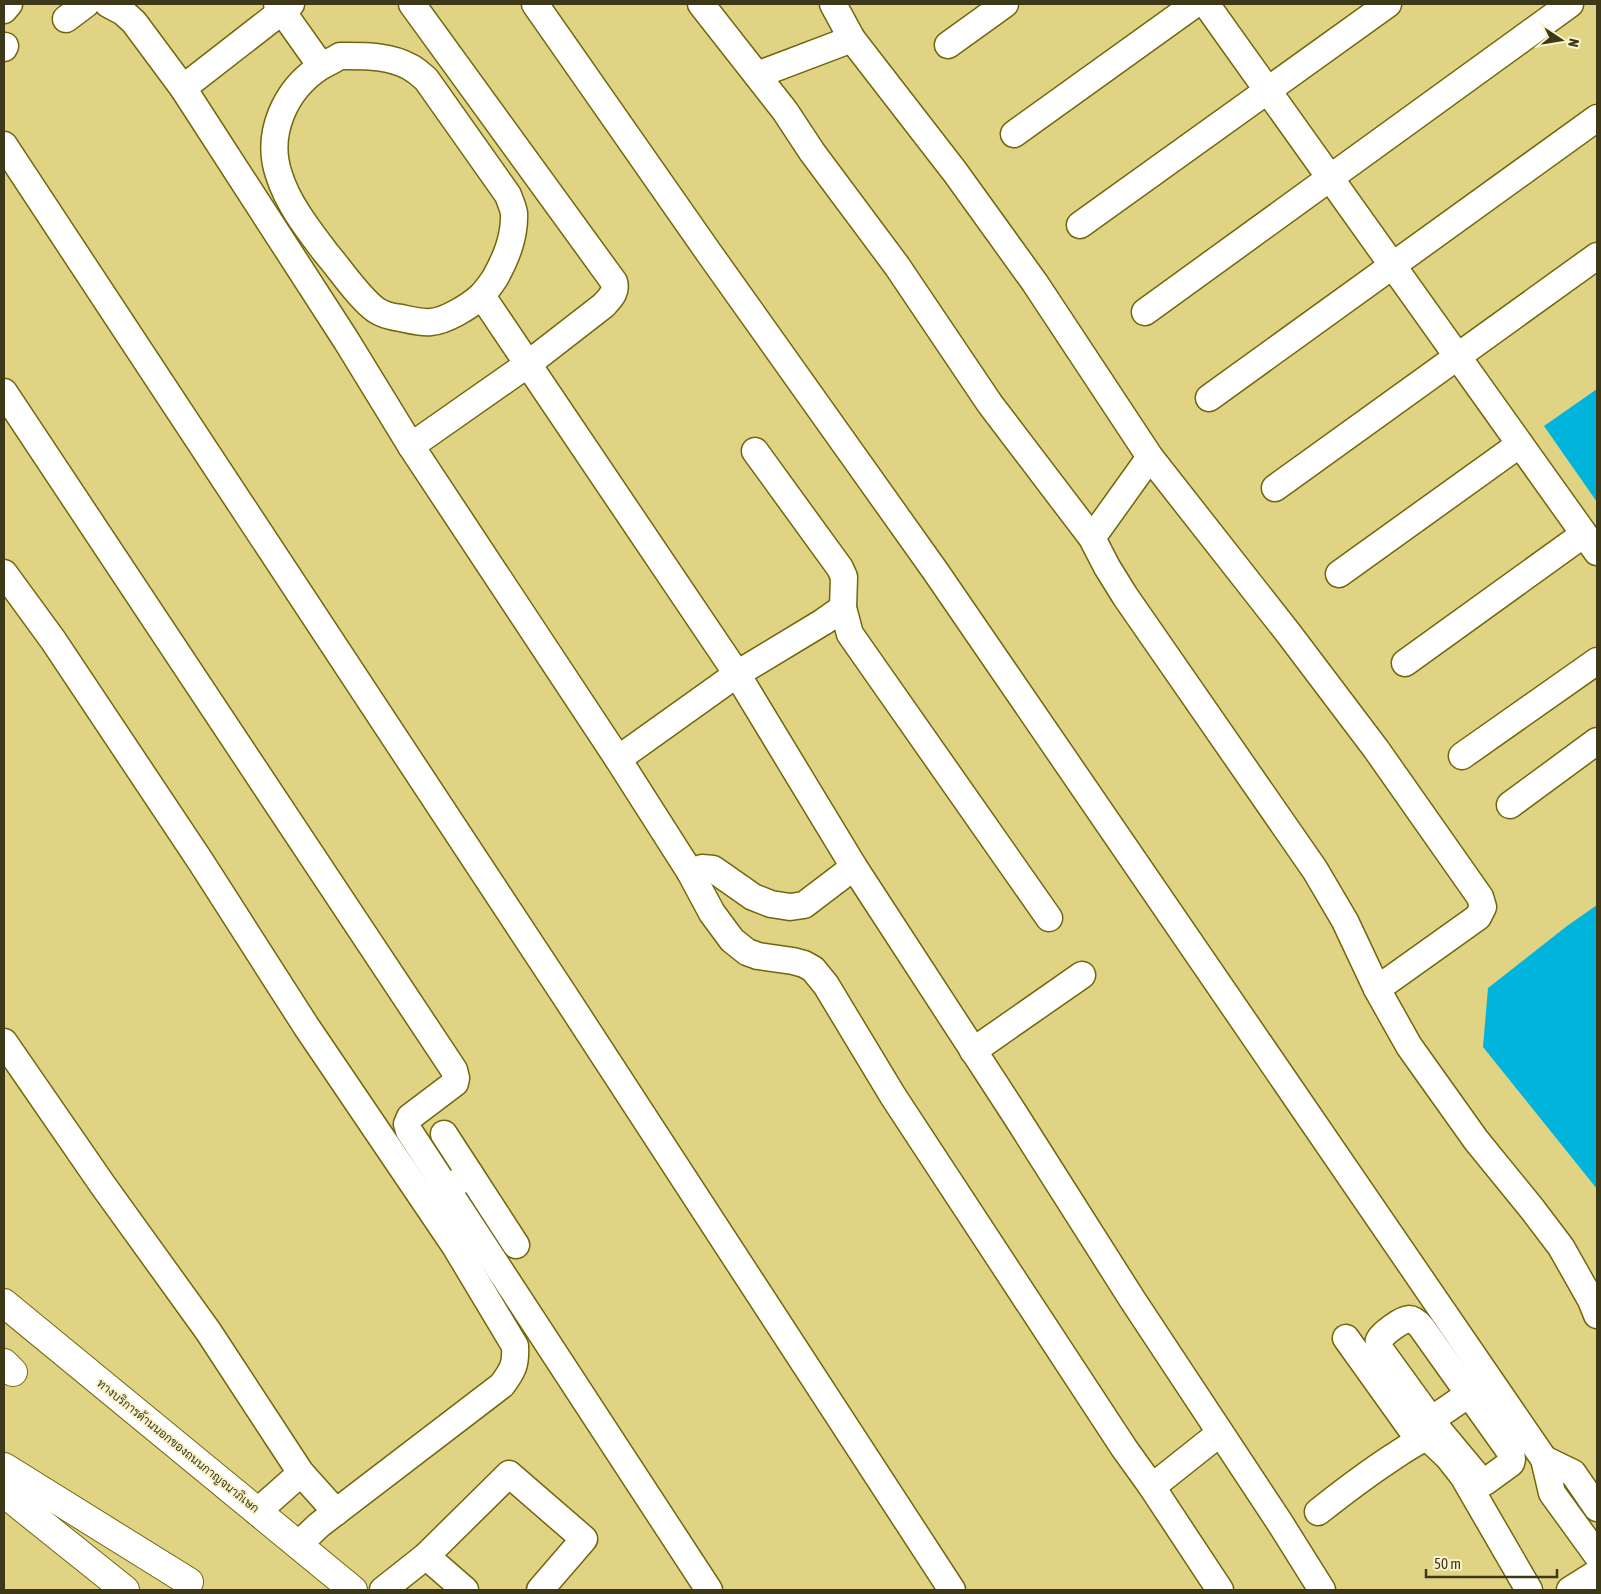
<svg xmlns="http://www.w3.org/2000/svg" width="1601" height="1594" font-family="'Asap Condensed',Sarabun,sans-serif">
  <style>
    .water { fill: #01b4dc }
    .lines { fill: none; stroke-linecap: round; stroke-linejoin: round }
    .minor-casing { stroke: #72660c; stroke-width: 29 }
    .major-casing { stroke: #72660c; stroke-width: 30 }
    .minor { stroke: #fff; stroke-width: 26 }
    .major { stroke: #fff; stroke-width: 28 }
    .labels { text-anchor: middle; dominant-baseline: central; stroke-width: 4; stroke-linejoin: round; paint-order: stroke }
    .street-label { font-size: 12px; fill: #3d3817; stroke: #f9f4cd }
  </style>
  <rect width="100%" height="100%" fill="#e0d484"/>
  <g class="water">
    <path d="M1597,389V502L1544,426Z"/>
    <path d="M1597,905V1189L1483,1047L1488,988L1567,926Z"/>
  </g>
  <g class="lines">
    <g class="minor-casing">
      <g id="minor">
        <path d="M108,4L123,12L134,22L183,88L346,340L411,446L618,759L690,872L712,913L732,940L747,952L758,956L793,961L804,964L813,969L826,985L893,1096L1124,1448L1152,1487L1220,1590"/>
        <path d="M277,4L321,66"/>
        <path d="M535,4L709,253L936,572L1544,1459L1552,1493L1597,1555"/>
        <path d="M701,4L785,111L812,152L897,266L990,404L1092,538L1107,567L1125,596L1315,870L1345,921L1377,989L1409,1046L1476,1140L1533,1210L1561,1247L1591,1300L1597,1315"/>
        <path d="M833,4L852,39L955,172L1035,283L1150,457L1289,634L1376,749L1480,897L1483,907L1478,917L1377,989"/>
        <path d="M1206,4L1597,552"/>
        <path d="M4,10L9,4"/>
        <path d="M66,19L86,4"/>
        <path d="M948,45L1005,4"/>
        <path d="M4,48L5,46"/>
        <path d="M340,56C364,56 389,55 410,67C416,70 421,75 426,79L508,195C510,201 513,207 514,213C515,237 506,258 495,278C491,284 486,291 481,296C470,306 446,321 431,322C421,323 410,320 401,318C393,317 383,315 376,310C359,298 340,269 326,253C308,229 288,204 279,175C265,134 285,90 320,67C326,63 334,60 340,56Z"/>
        <path d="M757,75L852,39"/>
        <path d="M183,88L291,4"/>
        <path d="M1014,134L1195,4"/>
        <path d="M4,145L565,996L952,1590"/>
        <path d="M1080,225L1388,4"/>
        <path d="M482,296L737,674L854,867L1014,1113L1132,1299L1280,1523L1322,1590"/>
        <path d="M1145,312L1570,4"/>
        <path d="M4,392L454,1070L456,1078L455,1083L410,1117L407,1124L409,1131L709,1590"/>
        <path d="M1209,398L1597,118"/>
        <path d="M411,446L528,364L604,305C610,298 617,292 614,282L412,4"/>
        <path d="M755,451L840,568L844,577L843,608"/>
        <path d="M1275,488L1597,256"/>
        <path d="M1092,538L1150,457"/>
        <path d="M4,573L53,640L201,862L306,1026L455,1246L515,1346C516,1365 513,1370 502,1385L319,1525L298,1545"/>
        <path d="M1339,574L1520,444"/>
        <path d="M1405,663L1584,534"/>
        <path d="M1462,756L1597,661"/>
        <path d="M618,759L737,674L823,622L843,608L850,634L1049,918"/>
        <path d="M1510,805L1597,741"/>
        <path d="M690,872L702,868L713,869L753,897L771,904L790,907L804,905L854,867"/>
        <path d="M4,1042L102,1184L208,1331L301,1473L336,1512"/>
        <path d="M973,1051L1082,975"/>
        <path d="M444,1134L470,1174L456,1183"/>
        <path d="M470,1174L516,1245"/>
        <path d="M1346,1338L1419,1440"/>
        <path d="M1431,1420L1469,1394"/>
        <path d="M1427,1437L1437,1428L1379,1348C1379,1345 1378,1342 1379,1340C1382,1334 1402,1319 1409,1319C1414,1319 1418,1323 1422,1328L1511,1453L1512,1459L1511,1463L1485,1482H1482L1437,1428"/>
        <path d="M1544,1459L1573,1473L1597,1508"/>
        <path d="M1152,1487L1220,1433"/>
        <path d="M257,1512L301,1473"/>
        <path d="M1318,1512C1342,1493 1367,1474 1393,1457C1404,1450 1415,1442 1427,1437L1448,1457L1463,1476L1529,1590"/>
        <path d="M426,1556L465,1590"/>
        <path d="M383,1590L426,1556L509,1474L584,1539L540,1590"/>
        <path d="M1570,1590L1597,1573"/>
      </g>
    </g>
    <g class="major-casing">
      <g id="major">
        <path d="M4,1303L353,1590"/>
        <path d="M4,1363L13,1372"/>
        <path d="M4,1467L189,1582"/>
        <path d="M4,1493L125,1590"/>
      </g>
    </g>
    <use href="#minor" class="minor"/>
    <use href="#major" class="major"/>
  </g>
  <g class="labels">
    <g class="street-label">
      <text transform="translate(178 1446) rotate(39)">ทางบริการด้านนอกของถนนกาญจนาภิเษก</text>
    </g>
  </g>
  <rect width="1601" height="1594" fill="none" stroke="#3d3817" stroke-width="10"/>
  <g transform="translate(1561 40) rotate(102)" stroke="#f9f4cd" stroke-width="4" paint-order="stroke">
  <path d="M0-4L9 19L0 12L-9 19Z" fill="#3d3817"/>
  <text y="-8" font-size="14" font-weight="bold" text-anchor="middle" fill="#3d3817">N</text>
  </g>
  <path d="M1426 1569v8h131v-8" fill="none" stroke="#3d3817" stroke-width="2.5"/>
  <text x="1434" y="1569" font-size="15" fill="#3d3817" stroke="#f9f4cd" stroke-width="4" paint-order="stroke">50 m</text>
</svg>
